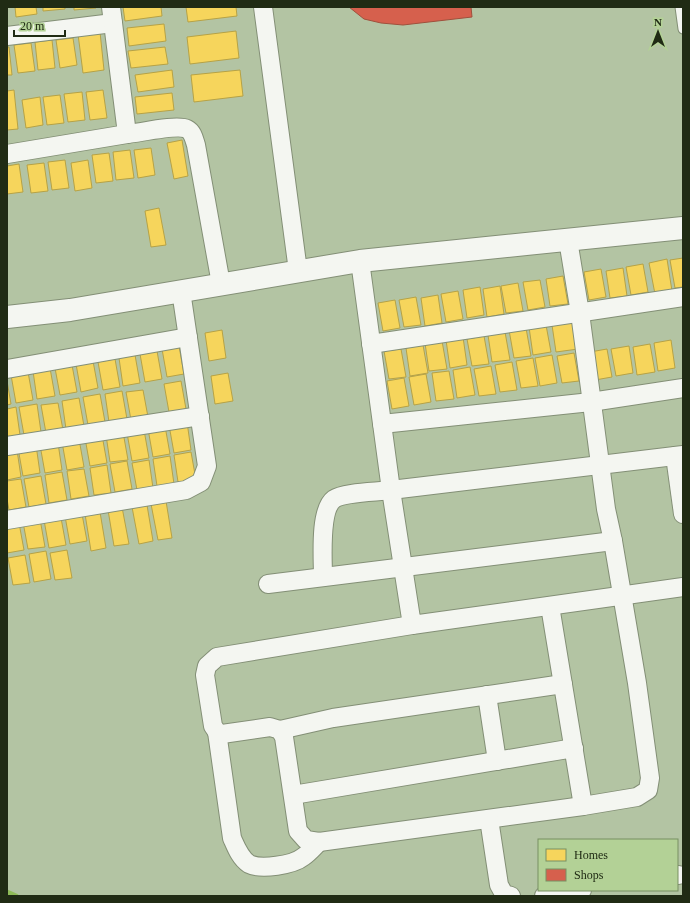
<svg xmlns="http://www.w3.org/2000/svg" width="690" height="903" font-family="'Times New Roman',serif">
  <style>
    .homes { fill: #f6d55c; stroke: #b6a246 }
    .shops { fill: #d6604d; stroke: #9f503c }
    .lines { fill: none; stroke-linecap: round; stroke-linejoin: round }
    .stream { stroke: #8fbc58; stroke-width: 5 }
    .service-casing { stroke: #838f76; stroke-width: 11 }
    .minor-casing { stroke: #838f76; stroke-width: 20 }
    .tertiary-casing { stroke: #838f76; stroke-width: 24 }
    .service { stroke: #f4f6f1; stroke-width: 9 }
    .minor { stroke: #f4f6f1; stroke-width: 18 }
    .tertiary { stroke: #f4f6f1; stroke-width: 22 }
  </style>
  <rect width="100%" height="100%" fill="#b3c4a3"/>
  <g class="homes">
    <path d="M15,7H36L37,14L16,17Z"/>
    <path d="M43,7H65V9L43,11Z"/>
    <path d="M74,7H96V8L74,10Z"/>
    <path d="M123,7H161L162,16L125,21Z"/>
    <path d="M186,7H236L237,16L188,22Z"/>
    <path d="M164,24L166,41L129,46L127,28Z"/>
    <path d="M236,31L239,58L190,64L187,37Z"/>
    <path d="M100,32L104,70L83,73L78,34Z"/>
    <path d="M73,38L77,65L60,68L56,40Z"/>
    <path d="M52,40L55,68L38,70L35,42Z"/>
    <path d="M31,43L35,71L18,73L14,45Z"/>
    <path d="M7,47H9L12,75H7Z"/>
    <path d="M165,47L168,64L131,68L128,51Z"/>
    <path d="M172,70L174,87L138,92L135,75Z"/>
    <path d="M240,70L243,96L194,102L191,75Z"/>
    <path d="M14,90L18,129L7,130V91Z"/>
    <path d="M103,90L107,118L90,120L86,92Z"/>
    <path d="M82,92L85,120L68,122L64,94Z"/>
    <path d="M172,93L174,110L137,114L135,97Z"/>
    <path d="M60,95L64,123L47,125L43,97Z"/>
    <path d="M40,97L43,125L26,128L22,100Z"/>
    <path d="M182,140L188,176L174,179L167,143Z"/>
    <path d="M151,148L155,175L138,178L134,150Z"/>
    <path d="M130,150L134,178L116,180L113,152Z"/>
    <path d="M109,153L113,181L96,183L92,155Z"/>
    <path d="M65,160L69,188L52,190L48,162Z"/>
    <path d="M88,160L92,188L75,191L71,163Z"/>
    <path d="M44,163L48,191L31,193L27,165Z"/>
    <path d="M19,164L23,192L7,194V166Z"/>
    <path d="M159,208L166,245L151,247L145,211Z"/>
    <path d="M683,258V287L675,288L670,260Z"/>
    <path d="M667,259L672,291L655,294L649,263Z"/>
    <path d="M643,264L648,292L631,295L626,267Z"/>
    <path d="M623,268L627,296L610,298L606,271Z"/>
    <path d="M601,269L606,297L589,300L584,272Z"/>
    <path d="M563,276L568,304L550,306L546,279Z"/>
    <path d="M540,280L545,307L528,310L523,282Z"/>
    <path d="M518,283L523,311L506,313L501,286Z"/>
    <path d="M500,286L504,314L487,317L483,289Z"/>
    <path d="M480,287L484,315L467,318L463,290Z"/>
    <path d="M458,291L463,319L446,322L441,294Z"/>
    <path d="M438,295L442,323L425,326L421,298Z"/>
    <path d="M416,297L421,325L404,327L399,300Z"/>
    <path d="M395,300L400,328L383,331L378,303Z"/>
    <path d="M574,322L578,349L556,352L552,325Z"/>
    <path d="M546,325L551,352L533,355L529,327Z"/>
    <path d="M526,328L531,356L514,358L509,330Z"/>
    <path d="M222,330L226,358L209,361L205,333Z"/>
    <path d="M505,332L510,360L492,362L488,335Z"/>
    <path d="M484,336L489,364L472,366L467,339Z"/>
    <path d="M463,337L467,365L450,368L446,340Z"/>
    <path d="M671,340L675,368L658,371L654,343Z"/>
    <path d="M442,341L447,369L429,371L425,343Z"/>
    <path d="M650,344L655,372L637,375L633,347Z"/>
    <path d="M423,345L428,373L410,376L406,348Z"/>
    <path d="M179,346L184,374L167,377L162,349Z"/>
    <path d="M629,346L633,373L616,376L611,349Z"/>
    <path d="M401,349L406,377L389,379L384,351Z"/>
    <path d="M607,349L612,377L595,380L590,352Z"/>
    <path d="M157,351L162,379L145,382L140,354Z"/>
    <path d="M574,353L579,381L562,383L557,356Z"/>
    <path d="M135,355L140,383L123,386L119,358Z"/>
    <path d="M552,355L557,383L540,386L535,358Z"/>
    <path d="M533,358L538,386L521,388L516,361Z"/>
    <path d="M115,359L120,387L103,390L98,362Z"/>
    <path d="M93,361L98,388L81,392L76,364Z"/>
    <path d="M512,362L517,390L500,392L495,365Z"/>
    <path d="M72,365L77,392L60,395L55,368Z"/>
    <path d="M491,366L496,394L479,396L474,369Z"/>
    <path d="M470,367L475,395L457,398L453,370Z"/>
    <path d="M50,368L55,396L37,399L33,371Z"/>
    <path d="M449,371L454,399L436,401L432,373Z"/>
    <path d="M28,372L33,400L16,403L11,375Z"/>
    <path d="M228,373L233,401L215,404L211,376Z"/>
    <path d="M426,374L431,402L414,405L409,377Z"/>
    <path d="M404,378L409,406L392,409L387,381Z"/>
    <path d="M7,381L11,404L7,405Z"/>
    <path d="M181,381L186,409L169,412L164,384Z"/>
    <path d="M143,390L148,417L131,420L126,392Z"/>
    <path d="M122,391L127,419L109,422L105,394Z"/>
    <path d="M100,394L105,422L88,425L83,397Z"/>
    <path d="M79,398L84,426L66,429L62,401Z"/>
    <path d="M58,403L63,430L46,433L41,405Z"/>
    <path d="M37,404L41,432L24,435L19,407Z"/>
    <path d="M16,407L20,435L7,438V409Z"/>
    <path d="M187,422L191,450L174,453L169,425Z"/>
    <path d="M165,426L170,454L153,457L148,429Z"/>
    <path d="M144,430L149,458L132,461L127,433Z"/>
    <path d="M123,432L128,460L110,462L106,435Z"/>
    <path d="M102,435L107,463L90,466L85,438Z"/>
    <path d="M79,439L84,467L67,470L62,442Z"/>
    <path d="M58,443L62,470L45,473L40,445Z"/>
    <path d="M36,445L40,473L23,476L18,448Z"/>
    <path d="M17,450L21,477L7,480V451Z"/>
    <path d="M191,452L196,480L178,482L174,455Z"/>
    <path d="M170,456L174,484L157,486L153,459Z"/>
    <path d="M149,460L153,488L137,490L132,463Z"/>
    <path d="M127,461L132,489L115,492L110,464Z"/>
    <path d="M107,465L111,493L94,495L90,468Z"/>
    <path d="M84,469L89,496L71,499L67,471Z"/>
    <path d="M62,472L67,500L49,503L45,475Z"/>
    <path d="M41,476L46,504L29,507L24,479Z"/>
    <path d="M21,479L26,507L9,510L7,499V481Z"/>
    <path d="M166,501L172,538L158,540L151,504Z"/>
    <path d="M147,505L153,541L139,544L132,507Z"/>
    <path d="M122,507L129,544L114,546L108,510Z"/>
    <path d="M100,512L106,548L91,551L85,514Z"/>
    <path d="M82,514L87,541L70,544L65,516Z"/>
    <path d="M61,518L66,545L49,548L44,520Z"/>
    <path d="M40,519L45,547L28,549L23,522Z"/>
    <path d="M19,523L24,550L7,553V525Z"/>
    <path d="M67,550L72,578L55,580L50,553Z"/>
    <path d="M46,551L51,579L34,582L29,554Z"/>
    <path d="M25,555L30,583L13,585L8,558Z"/>
  </g>
  <path class="shops" d="M349,7H471L472,17L403,25L381,23L364,19Z"/>
  <g class="lines">
    <path class="stream" d="M7,892L16,896"/>
    <g class="service-casing">
      <path id="service" d="M680,7L683,29"/>
    </g>
    <g class="minor-casing">
      <g id="minor">
        <path d="M263,7L298,271"/>
        <path d="M7,36L113,23"/>
        <path d="M127,134C139,133 177,124 187,129C193,132 194,139 196,145L221,284"/>
        <path d="M7,154L127,134L111,7"/>
        <path d="M360,261L391,490L412,625L683,587"/>
        <path d="M371,344L683,297"/>
        <path d="M7,369L188,337"/>
        <path d="M382,424L591,402L683,388"/>
        <path d="M7,446L200,416"/>
        <path d="M675,456L683,514"/>
        <path d="M7,520L186,490L201,482L207,466L181,291"/>
        <path d="M323,577C323,559 319,510 334,499C344,492 378,492 391,490L683,455"/>
        <path d="M268,584L613,541"/>
        <path d="M550,606L583,806"/>
        <path d="M412,625L217,657L207,666L205,675L213,726L217,732L222,734L270,727L280,730L284,737L298,831L306,840L319,842L583,806L637,797L648,790L650,778L637,683L613,541L606,509L580,313L568,240"/>
        <path d="M487,695L497,761"/>
        <path d="M280,730L333,718L563,684"/>
        <path d="M217,732L232,838C236,847 240,858 249,864C261,870 293,865 303,857C309,853 314,847 319,842"/>
        <path d="M293,795L574,748"/>
        <path d="M489,819L499,885L504,894L511,896"/>
        <path d="M677,875H679"/>
        <path d="M544,896L582,890"/>
      </g>
    </g>
    <g class="tertiary-casing">
      <path id="tertiary" d="M7,317L70,310L360,261L683,228"/>
    </g>
    <use href="#service" class="service"/>
    <use href="#minor" class="minor"/>
    <use href="#tertiary" class="tertiary"/>
  </g>
  <rect width="690" height="903" fill="none" stroke="#202b14" stroke-width="16"/>
  <rect x="538" y="839" width="140" height="52" fill="#b3d196" stroke="#788f62"/>
  <rect x="546" y="849" width="20" height="12" fill="#f6d55c" stroke="#788f62"/>
  <text x="574" y="859" font-size="12" fill="#202b14">Homes</text>
  <rect x="546" y="869" width="20" height="12" fill="#d6604d" stroke="#788f62"/>
  <text x="574" y="879" font-size="12" fill="#202b14">Shops</text>
  <g transform="translate(658 32)" stroke="#b3d196" stroke-width="3" paint-order="stroke">
  <path d="M0-3L7 15L0 10L-7 15Z" fill="#202b14"/>
  <text y="-6" font-size="11" font-weight="bold" text-anchor="middle" fill="#202b14">N</text>
  </g>
  <path d="M14 30v6h51v-6" fill="none" stroke="#202b14" stroke-width="2"/>
  <text x="20" y="30" font-size="12" fill="#202b14" stroke="#b3d196" stroke-width="3" paint-order="stroke">20 m</text>
</svg>
